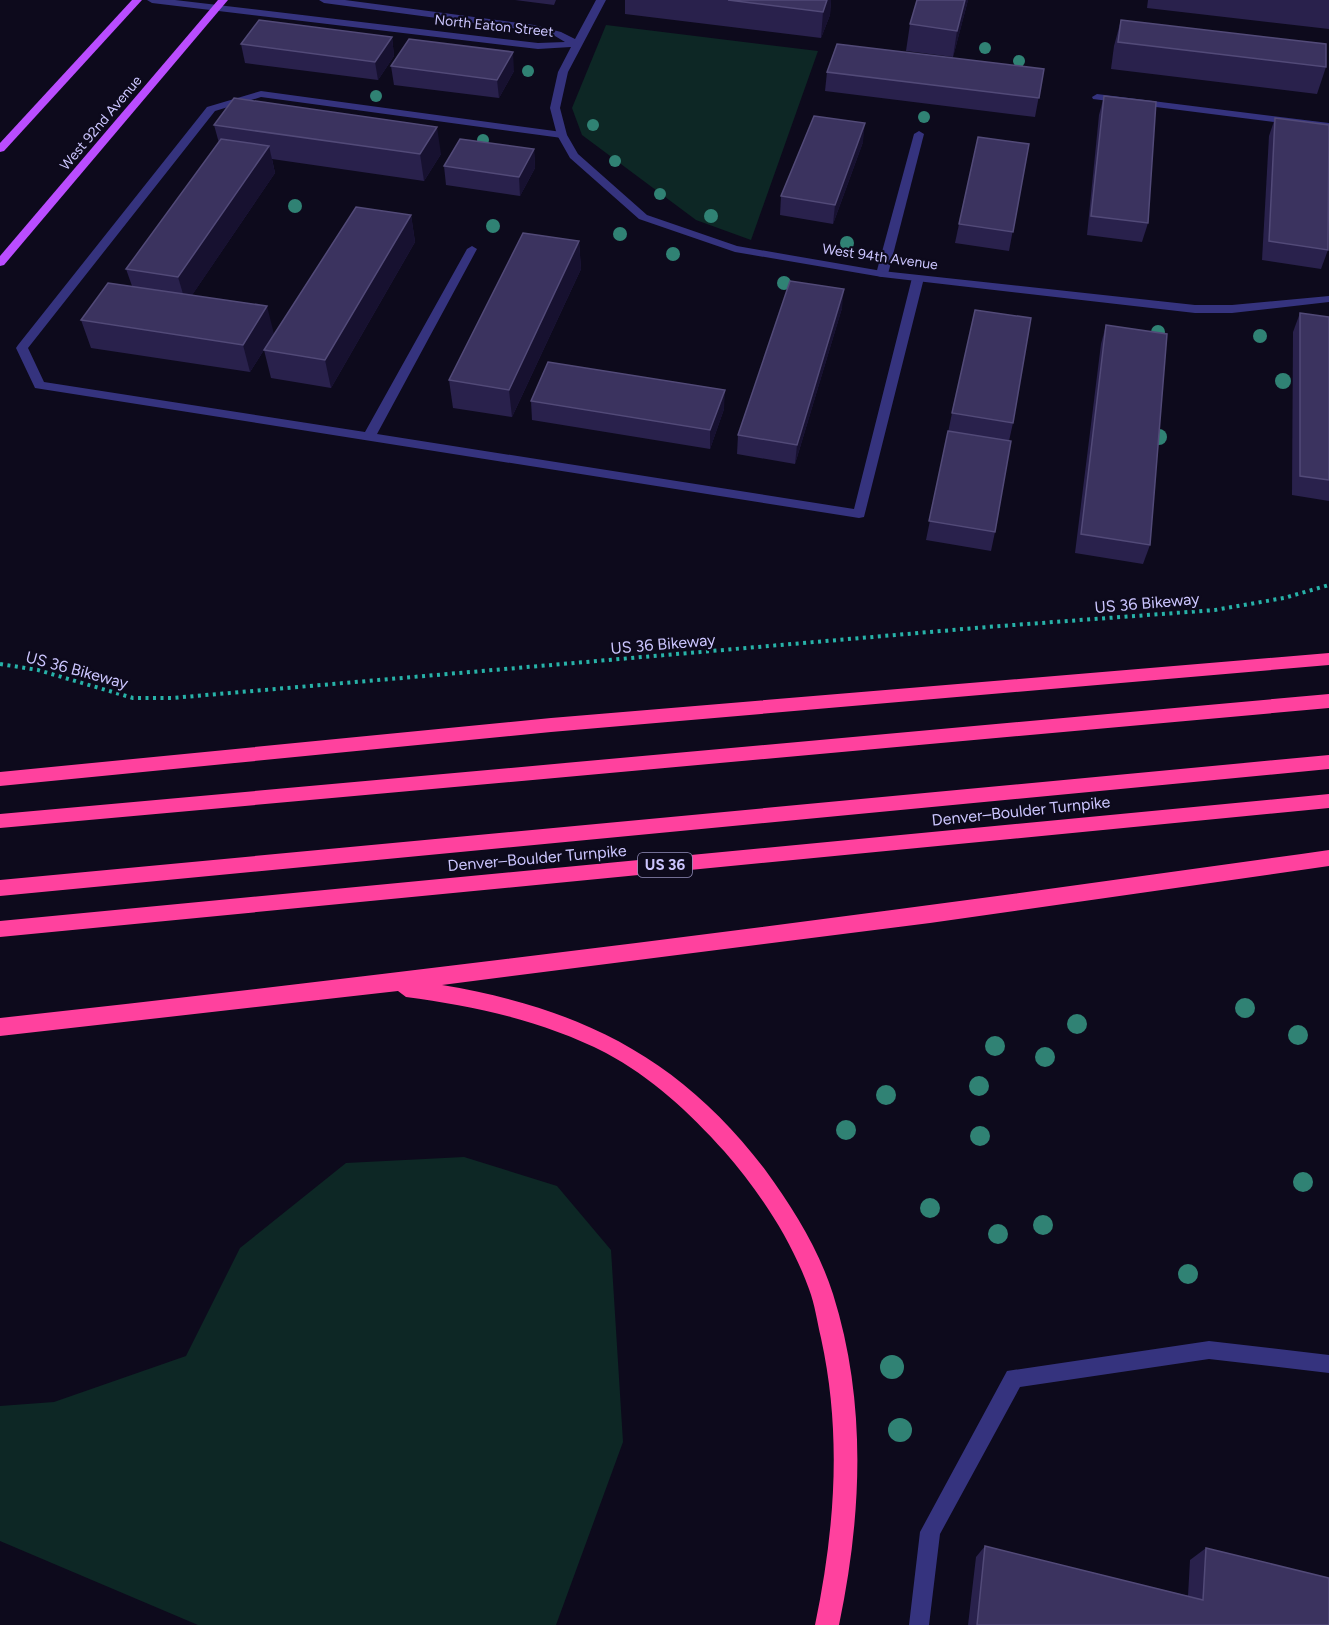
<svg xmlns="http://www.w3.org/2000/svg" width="1329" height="1625" font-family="Figtree,sans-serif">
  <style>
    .green { fill: #0d2725 }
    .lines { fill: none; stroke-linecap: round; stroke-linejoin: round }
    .path { stroke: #27b2a8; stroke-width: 4; stroke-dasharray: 3 4.5; stroke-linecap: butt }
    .service { fill: #35337e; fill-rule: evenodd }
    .minor { fill: #35337e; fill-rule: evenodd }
    .primary { fill: #ba4dff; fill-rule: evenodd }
    .motorway { fill: #ff419e; fill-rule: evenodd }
    .tree { fill: #308274 }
    .wall { fill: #29214c }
    .shaded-wall { fill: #171130 }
    .building { fill: #3b335f; stroke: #524a78; stroke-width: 1.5 }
    .labels { text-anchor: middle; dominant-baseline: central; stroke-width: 4.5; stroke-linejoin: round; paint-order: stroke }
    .far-street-label { font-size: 14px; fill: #ccc6ff; stroke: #0d0a1c }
    .shield { fill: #0d0a1c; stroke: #938ebb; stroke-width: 1.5 }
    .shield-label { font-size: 15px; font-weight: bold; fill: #ccc6ff }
    .street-label { font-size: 16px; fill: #ccc6ff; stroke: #0d0a1c }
  </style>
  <rect width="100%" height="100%" fill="#0d0a1c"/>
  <g class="green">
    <path d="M606,25L818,51L751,240L696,220L582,135L572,108Z"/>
    <path d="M464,1157L557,1186L611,1250L623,1442L556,1625H198L0,1541V1406L54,1402L186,1356L240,1248L346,1163Z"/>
  </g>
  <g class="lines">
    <path class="path" d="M0,664L38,670L133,698H172L987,627L1215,610L1284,598L1329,585"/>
    <g class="service">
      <path d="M261,91L562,132L567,135L562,138L261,97L215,111L28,348L44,382L365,432L467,249L472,246L477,249L377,434L854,509L912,278L918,275L924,278L864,517L859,518L35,388L16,348L18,345L207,107Z"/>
      <path d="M1097,94L1329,123V129L1093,99L1092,97Z"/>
      <path d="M919,131L924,134L888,274L882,277L878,276L876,274L914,134Z"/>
      <path d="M1209,1341L1329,1355V1373L1209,1359L1020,1387L940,1534L929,1625H909L920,1532L1007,1371Z"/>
    </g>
    <path class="minor" d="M147,0H175L538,43L565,42L555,36L534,31L324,3L319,0H345L534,25L561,32L575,39L596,0H606L568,72L560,108L567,135L578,154L647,215L737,246L882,271L1195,305H1232L1329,296V302L1232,313H1195L882,277L735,252L639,219L570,158L557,135L550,108L558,72L571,47L538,49L152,3Z"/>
    <g class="primary">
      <path d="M132,0H142L4,151L0,152V143Z"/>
      <path d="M218,0H228L4,265L0,266V256Z"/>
    </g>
    <g class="motorway">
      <path d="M1329,653V665L551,732L0,786V772L551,718Z"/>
      <path d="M1329,694V708L0,828V814Z"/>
      <path d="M1329,755V769L0,896V880Z"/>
      <path d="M1329,794V808L0,937V921Z"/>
      <path d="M1329,850V866L930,923L442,985C580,1008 681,1058 766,1171C793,1208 819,1250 833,1294C867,1402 862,1515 839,1625H815C835,1529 842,1434 821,1338C817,1321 815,1305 809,1289C791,1239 759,1191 724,1151C690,1113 651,1077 606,1053C543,1021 475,1006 406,997L398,991L0,1036V1018C444,969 887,913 1329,850Z"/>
    </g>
  </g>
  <g class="tree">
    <circle cx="985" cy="48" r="6"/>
    <circle cx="1019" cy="61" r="6"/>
    <circle cx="528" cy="71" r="6"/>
    <circle cx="376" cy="96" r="6"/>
    <circle cx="924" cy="117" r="6"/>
    <circle cx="593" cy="125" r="6"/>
    <circle cx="483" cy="140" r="6"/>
    <circle cx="615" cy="161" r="6"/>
    <circle cx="660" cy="194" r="6"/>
    <circle cx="295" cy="206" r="7"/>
    <circle cx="711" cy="216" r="7"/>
    <circle cx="493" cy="226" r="7"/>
    <circle cx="620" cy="234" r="7"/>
    <circle cx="847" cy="243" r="7"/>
    <circle cx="673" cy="254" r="7"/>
    <circle cx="784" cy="283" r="7"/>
    <circle cx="1158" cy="332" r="7"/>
    <circle cx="1260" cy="336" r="7"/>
    <circle cx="1283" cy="381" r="8"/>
    <circle cx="1159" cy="437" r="8"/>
    <circle cx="1245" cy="1008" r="10"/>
    <circle cx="1077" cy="1024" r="10"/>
    <circle cx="1298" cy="1035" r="10"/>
    <circle cx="995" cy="1046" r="10"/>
    <circle cx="1045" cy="1057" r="10"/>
    <circle cx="979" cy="1086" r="10"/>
    <circle cx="886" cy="1095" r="10"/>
    <circle cx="846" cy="1130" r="10"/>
    <circle cx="980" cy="1136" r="10"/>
    <circle cx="1303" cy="1182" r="10"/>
    <circle cx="930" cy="1208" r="10"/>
    <circle cx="1043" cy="1225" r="10"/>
    <circle cx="998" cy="1234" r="10"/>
    <circle cx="1188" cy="1274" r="10"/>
    <circle cx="892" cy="1367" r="12"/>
    <circle cx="900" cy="1430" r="12"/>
  </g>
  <g class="wall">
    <path d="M515,0H556L554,5Z"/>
    <path d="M625,0H831L830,15L821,38L625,14Z"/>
    <path d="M917,0H968L953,57L906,51L910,24Z"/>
    <path d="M1148,0H1329V29L1147,8Z"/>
    <path d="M1121,20L1326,67L1317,94L1111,69L1114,46Z"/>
    <path d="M392,37L394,56L378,80L245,63L241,44Z"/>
    <path d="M391,66L514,71L499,98L394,85Z"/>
    <path d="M1044,69L1035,117L825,91L827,72Z"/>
    <path d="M1104,96L1148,223L1142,242L1087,235L1099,115Z"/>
    <path d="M1275,118L1328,250L1321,269L1262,260L1269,136Z"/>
    <path d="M214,125L441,154L424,181L272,159L275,173L192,295L274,334L250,372L91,348L81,320L132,286L126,269L219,143Z"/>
    <path d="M863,142L833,224L780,215L781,196Z"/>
    <path d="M1029,144L1009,251L955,243L959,224Z"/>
    <path d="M534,149L535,168L520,196L446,185L444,166Z"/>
    <path d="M411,215L415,242L331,388L271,378L264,350Z"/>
    <path d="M579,241L581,269L512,417L453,408L449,380Z"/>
    <path d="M842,308L795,464L737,454L738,435Z"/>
    <path d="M1300,313L1329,317V501L1292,495L1293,332Z"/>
    <path d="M1106,325L1150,545L1143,564L1075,553L1101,344Z"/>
    <path d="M531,401L724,409L710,449L532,420Z"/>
    <path d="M952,413L1013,423L1009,441L995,532L991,551L926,540Z"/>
    <path d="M985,1546L1188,1596L1190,1560L1206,1548L1329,1625H968L976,1557Z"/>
  </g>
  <g class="shaded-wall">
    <path d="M827,0H831L830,15L821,38L823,12Z"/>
    <path d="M965,0H968L953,57L957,31Z"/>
    <path d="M392,37L394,56L378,80L375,62Z"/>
    <path d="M513,52L514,71L499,98L497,80Z"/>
    <path d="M865,123L863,142L833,224L835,205Z"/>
    <path d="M437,127L441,154L424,181L420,154Z"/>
    <path d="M269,146L275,173L186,304L178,277Z"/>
    <path d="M534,149L535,168L520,196L519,177Z"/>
    <path d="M411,215L415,242L331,388L325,360Z"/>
    <path d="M579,241L581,269L512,417L509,390Z"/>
    <path d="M844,289L842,308L795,464L797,445Z"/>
    <path d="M267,306L274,334L250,372L243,345Z"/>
    <path d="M725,390L724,409L710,449V430Z"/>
  </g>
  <g class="building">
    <path d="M728,0H827L823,12Z"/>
    <path d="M917,0H965L957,31L910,24Z"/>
    <path d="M259,20L392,37L375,62L241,44Z"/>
    <path d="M1121,20L1326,44V67L1118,42Z"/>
    <path d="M409,39L513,52L497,80L391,66Z"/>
    <path d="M837,44L1044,69L1039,98L827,72Z"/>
    <path d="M1104,96L1156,102L1148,223L1091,216Z"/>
    <path d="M234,98L437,127L420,154L214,125Z"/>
    <path d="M814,116L865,123L835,205L781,196Z"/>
    <path d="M1275,118L1329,125L1328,250L1269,241Z"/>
    <path d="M978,137L1029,144L1013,232L959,224Z"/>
    <path d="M221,139L269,146L178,277L126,269Z"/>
    <path d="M460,139L534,149L519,177L444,166Z"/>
    <path d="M356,207L411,215L325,360L264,350Z"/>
    <path d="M523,233L579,241L509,390L449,380Z"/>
    <path d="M790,281L844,289L797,445L738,435Z"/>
    <path d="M108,283L267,306L243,345L81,320Z"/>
    <path d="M975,310L1031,318L1013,423L952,413Z"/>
    <path d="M1300,313L1329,317V480L1300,476Z"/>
    <path d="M1106,325L1167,334L1150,545L1081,534Z"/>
    <path d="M548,362L725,390L710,430L531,401Z"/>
    <path d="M948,431L1011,441L995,532L929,521Z"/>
    <path d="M985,1546L1203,1600L1206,1548L1329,1578V1625H977Z"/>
  </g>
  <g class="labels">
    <g class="far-street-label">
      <text transform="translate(494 26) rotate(6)">North Eaton Street</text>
      <text transform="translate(101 123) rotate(-50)">West 92nd Avenue</text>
      <text transform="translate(880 257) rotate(8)">West 94th Avenue</text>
    </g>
    <rect class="shield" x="638" y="853" width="54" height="24" rx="4.5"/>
    <g class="shield-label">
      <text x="665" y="865">US 36</text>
    </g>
    <g class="street-label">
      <text transform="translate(1147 603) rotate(-5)">US 36 Bikeway</text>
      <text transform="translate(663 644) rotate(-5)">US 36 Bikeway</text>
      <text transform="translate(77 670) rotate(15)">US 36 Bikeway</text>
      <text transform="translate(1021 811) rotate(-6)">Denver–Boulder Turnpike</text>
      <text transform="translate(537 858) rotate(-5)">Denver–Boulder Turnpike</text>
    </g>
  </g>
</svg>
